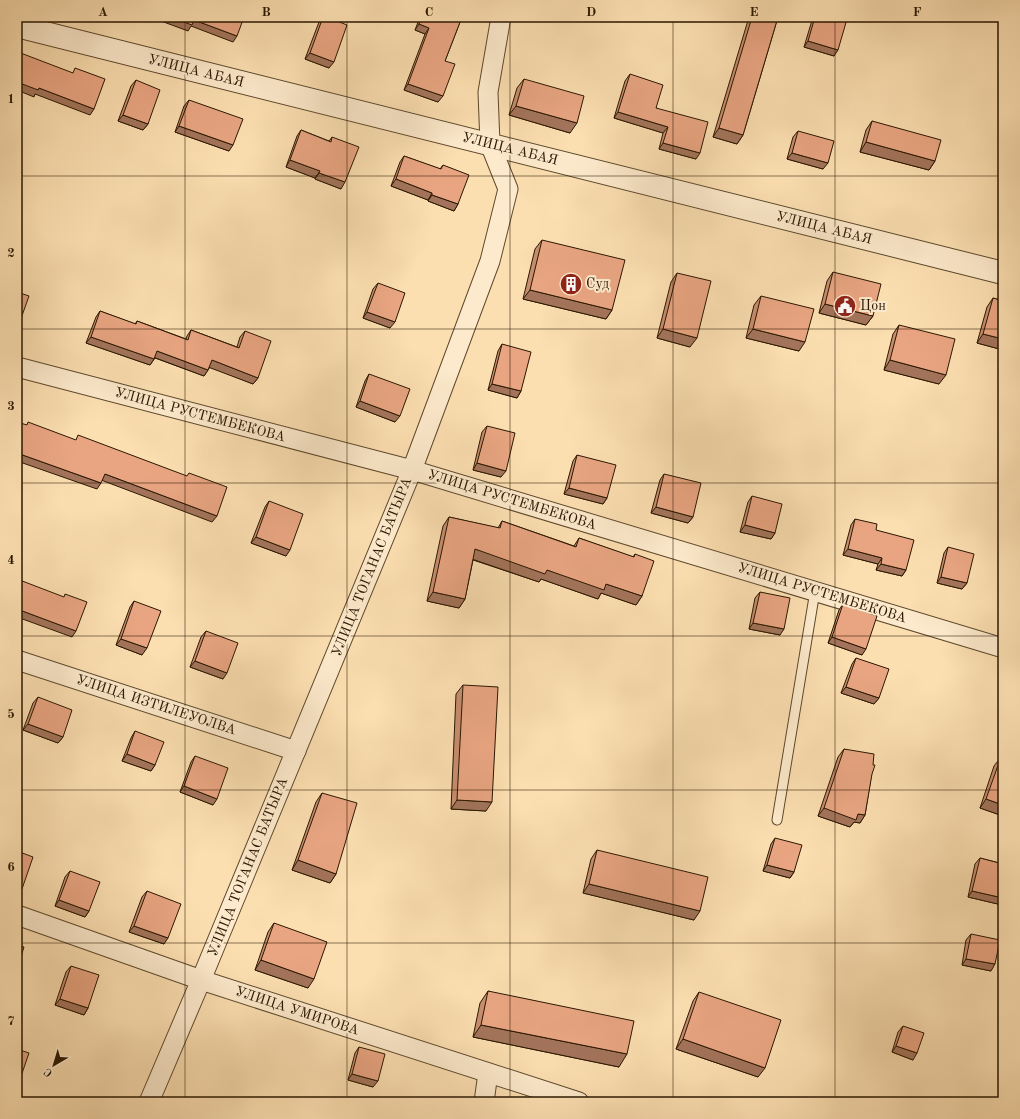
<svg xmlns="http://www.w3.org/2000/svg" width="1020" height="1119" font-family="'Old Standard TT',serif">
  <style>
    .lines { fill: none; stroke-linecap: round; stroke-linejoin: round }
    .service-casing { stroke: #5e492c; stroke-width: 11 }
    .minor-casing { stroke: #5e492c; stroke-width: 21 }
    .tertiary-casing { stroke: #5e492c; stroke-width: 24 }
    .service { stroke: #fdeacc; stroke-width: 9 }
    .minor { stroke: #fdeacc; stroke-width: 19 }
    .tertiary { stroke: #fdeacc; stroke-width: 22 }
    .wall { fill: #c88e70; stroke: #2a1700 }
    .shaded-wall { fill: #a3745b; stroke: #2a1700 }
    .building { fill: #e9a582; stroke: #2a1700 }
    .grid { fill: none; stroke: #2a1700; stroke-width: 1; stroke-opacity: 0.55 }
    .labels { text-anchor: middle; dominant-baseline: central; stroke-width: 4; stroke-linejoin: round; paint-order: stroke }
    .street-label { font-size: 14px; fill: #2a1700; stroke: #fdeacc }
    .poi-label { font-size: 14px; fill: #2a1700; stroke: #fdeacc; text-anchor: start }
    .neatline { fill: none; stroke: #2a1700; stroke-width: 1.5 }
    .grid-label { font-size: 13px; text-anchor: middle; font-weight: bold; fill: #2a1700 }
  </style>
  <rect width="100%" height="100%" fill="#fcdfb1"/>
  <filter id="stains"><feTurbulence type="fractalNoise" baseFrequency=".005" numOctaves="4"/><feColorMatrix values="0 0 0 0 .2 0 0 0 0 .09 0 0 0 0 .02 0 0 0 .5 -.17"/></filter>
  <radialGradient id="worn" r=".72"><stop offset=".6" stop-color="#630" stop-opacity="0"/><stop offset="1" stop-color="#630" stop-opacity=".3"/></radialGradient>
  <g class="lines">
    <g class="service-casing">
      <path id="service" d="M777,820L815,591"/>
    </g>
    <g class="minor-casing">
      <g id="minor">
        <path d="M17,367L412,470L1003,648"/>
        <path d="M17,660L296,751"/>
        <path d="M17,915L201,980L579,1102"/>
        <path d="M149,1102L201,980L412,470L490,261L508,189L490,144L488,92L501,17"/>
        <path d="M484,1102L488,1073"/>
      </g>
    </g>
    <g class="tertiary-casing">
      <path id="tertiary" d="M17,26L1003,273"/>
    </g>
    <use href="#service" class="service"/>
    <use href="#minor" class="minor"/>
    <use href="#tertiary" class="tertiary"/>
  </g>
  <g class="wall">
    <path d="M322,17H327L329,68L305,59L319,22Z"/>
    <path d="M420,17H462L445,61L438,102L404,90L425,34L415,30Z"/>
    <path d="M749,17H778L743,135L737,144L713,137Z"/>
    <path d="M813,17H842L834,56L804,47Z"/>
    <path d="M630,74L696,159L659,149L663,133L614,118L625,81Z"/>
    <path d="M524,79L570,133L509,115L517,88Z"/>
    <path d="M136,80L148,124L143,130L118,121L131,86Z"/>
    <path d="M189,100L229,151L175,132L184,106Z"/>
    <path d="M872,121L935,161L929,170L860,152L866,130Z"/>
    <path d="M301,130L329,141L332,137L341,189L315,179V178L286,167L297,136Z"/>
    <path d="M798,131L823,169L787,159L793,137Z"/>
    <path d="M404,156L440,169L443,165L458,204L454,211L428,201V200L391,186L400,162Z"/>
    <path d="M542,240L612,310L606,319L523,299L535,249Z"/>
    <path d="M833,272L873,316L866,325L819,313L827,281Z"/>
    <path d="M677,273L690,347L657,338L671,282Z"/>
    <path d="M378,283L390,328L363,318L373,289Z"/>
    <path d="M761,296L799,351L746,338L754,305Z"/>
    <path d="M993,298L1003,301V350L977,343L987,307Z"/>
    <path d="M100,311L135,324L137,321L186,339L187,336L191,330L237,347L240,337L245,331L258,378L253,384L210,367L204,376L155,358L150,365L86,343L96,317Z"/>
    <path d="M899,325L939,384L884,370L893,334Z"/>
    <path d="M502,344L521,391L517,398L488,390L498,351Z"/>
    <path d="M369,374L395,422L356,407L365,381Z"/>
    <path d="M487,426L501,477L473,470L482,432Z"/>
    <path d="M577,455L607,498L603,504L564,494L573,461Z"/>
    <path d="M664,474L693,517L688,523L651,513L660,480Z"/>
    <path d="M752,496L775,533L771,539L740,532L748,502Z"/>
    <path d="M269,501L286,556L251,543L265,507Z"/>
    <path d="M449,517L498,528L502,521L574,546L579,538L633,557L635,554L642,596L636,605L601,593L598,599L541,579L539,582L473,560L465,599L459,608L427,601L443,526Z"/>
    <path d="M855,519L906,570L902,576L876,570L878,564L843,555L851,525Z"/>
    <path d="M948,547L967,583L962,589L937,583L944,553Z"/>
    <path d="M760,592L780,635L749,629L755,598Z"/>
    <path d="M134,601L142,655L116,645L130,607Z"/>
    <path d="M843,604L862,655L828,643L839,610Z"/>
    <path d="M206,631L223,679L190,667L201,637Z"/>
    <path d="M856,658L879,698L874,704L841,693L852,664Z"/>
    <path d="M463,685L486,811L451,809L456,694Z"/>
    <path d="M38,697L63,737L58,743L23,730L33,703Z"/>
    <path d="M135,731L155,765L151,771L122,761L131,738Z"/>
    <path d="M844,749L873,765L865,815L860,823L854,822L850,827L818,816L838,757Z"/>
    <path d="M195,756L213,805L180,792L191,762Z"/>
    <path d="M1001,757L1003,816L980,808L994,766Z"/>
    <path d="M322,793L336,874L330,883L292,870L316,802Z"/>
    <path d="M775,838L794,872L790,878L763,871L771,844Z"/>
    <path d="M597,850L694,920L583,893L591,859Z"/>
    <path d="M980,858L1003,864V904L1002,905L968,897L975,864Z"/>
    <path d="M70,871L89,911L85,917L55,906L65,877Z"/>
    <path d="M147,891L164,944L129,932L142,897Z"/>
    <path d="M274,923L308,988L255,970L268,932Z"/>
    <path d="M971,934L991,971L962,965L966,940Z"/>
    <path d="M71,966L88,1008L84,1015L55,1005L66,972Z"/>
    <path d="M488,991L619,1067L473,1037L480,1003Z"/>
    <path d="M699,992L758,1077L676,1049L693,1001Z"/>
    <path d="M903,1026L913,1060L892,1052L898,1032Z"/>
    <path d="M359,1047L373,1087L348,1080L355,1053Z"/>
  </g>
  <g class="shaded-wall">
    <path d="M164,17H170L194,20L237,36L233,42L191,26L188,31L161,21Z"/>
    <path d="M419,24L429,28L425,34L415,30Z"/>
    <path d="M808,41L838,50L834,56L804,47Z"/>
    <path d="M310,53L334,62L329,68L305,59Z"/>
    <path d="M17,82L39,88L94,109L90,115L35,94L34,97L17,90Z"/>
    <path d="M408,84L443,96L438,102L404,90Z"/>
    <path d="M516,106L577,123L570,133L509,115Z"/>
    <path d="M618,112L668,127L663,133L614,118Z"/>
    <path d="M123,115L148,124L143,130L118,121Z"/>
    <path d="M179,126L233,145L229,151L175,132Z"/>
    <path d="M719,128L743,135L737,144L713,137Z"/>
    <path d="M866,142L935,161L929,170L860,152Z"/>
    <path d="M663,143L700,153L696,159L659,149Z"/>
    <path d="M792,153L828,163L823,169L787,159Z"/>
    <path d="M290,160L320,171L315,178L286,167Z"/>
    <path d="M319,173L345,182L341,189L315,179Z"/>
    <path d="M396,179L432,193L428,200L391,186Z"/>
    <path d="M432,195L458,204L454,211L428,201Z"/>
    <path d="M530,290L612,310L606,319L523,299Z"/>
    <path d="M825,304L873,316L866,325L819,313Z"/>
    <path d="M367,312L395,322L390,328L363,318Z"/>
    <path d="M663,329L697,338L690,347L657,338Z"/>
    <path d="M753,329L805,342L799,351L746,338Z"/>
    <path d="M983,334L1003,339V350L977,343Z"/>
    <path d="M91,337L154,359L150,365L86,343Z"/>
    <path d="M157,351L208,370L204,376L153,357Z"/>
    <path d="M212,360L258,378L253,384L208,367Z"/>
    <path d="M890,360L946,375L939,384L884,370Z"/>
    <path d="M492,384L521,391L517,398L488,390Z"/>
    <path d="M360,401L400,416L395,422L356,407Z"/>
    <path d="M17,453L101,483L97,489L17,461Z"/>
    <path d="M477,463L506,471L501,477L473,470Z"/>
    <path d="M105,474L217,516L212,522L101,480Z"/>
    <path d="M569,488L607,498L603,504L564,494Z"/>
    <path d="M656,507L693,517L688,523L651,513Z"/>
    <path d="M745,525L775,533L771,539L740,532Z"/>
    <path d="M256,537L290,550L286,556L251,543Z"/>
    <path d="M475,549L547,570L606,584L642,596L636,605L601,593L598,599L541,579L539,582L469,558Z"/>
    <path d="M848,549L882,558L878,564L843,555Z"/>
    <path d="M881,564L906,570L902,576L876,570Z"/>
    <path d="M941,577L967,583L962,589L937,583Z"/>
    <path d="M433,592L465,599L459,608L427,601Z"/>
    <path d="M17,609L76,631L72,637L17,617Z"/>
    <path d="M753,623L784,629L780,635L749,629Z"/>
    <path d="M832,637L866,649L862,655L828,643Z"/>
    <path d="M121,639L147,648L142,655L116,645Z"/>
    <path d="M195,661L227,673L223,679L190,667Z"/>
    <path d="M846,687L879,698L874,704L841,693Z"/>
    <path d="M28,724L63,737L58,743L23,730Z"/>
    <path d="M127,754L155,765L151,771L122,761Z"/>
    <path d="M184,786L217,799L213,805L180,792Z"/>
    <path d="M986,799L1003,805V816L980,808Z"/>
    <path d="M457,800L492,802L486,811L451,809Z"/>
    <path d="M824,808L858,814L865,815L860,823L854,822L850,827L818,816Z"/>
    <path d="M298,860L336,874L330,883L292,870Z"/>
    <path d="M767,865L794,872L790,878L763,871Z"/>
    <path d="M589,884L700,911L694,920L583,893Z"/>
    <path d="M17,887L22,889L17,895Z"/>
    <path d="M972,891L1003,898V904L1002,905L968,897Z"/>
    <path d="M59,900L89,911L85,917L55,906Z"/>
    <path d="M134,926L168,938L164,944L129,932Z"/>
    <path d="M966,959L995,964L991,971L962,965Z"/>
    <path d="M261,960L314,979L308,988L255,970Z"/>
    <path d="M60,999L88,1008L84,1015L55,1005Z"/>
    <path d="M481,1025L627,1054L619,1067L473,1037Z"/>
    <path d="M683,1039L765,1068L758,1077L676,1049Z"/>
    <path d="M896,1046L917,1053L913,1060L892,1052Z"/>
    <path d="M352,1074L378,1081L373,1087L348,1080Z"/>
  </g>
  <g class="building">
    <path d="M170,17H244L237,36L194,20L192,25Z"/>
    <path d="M323,17H327L347,25L334,62L310,53Z"/>
    <path d="M422,17H462L445,61L455,64L443,96L408,84L429,28L419,24Z"/>
    <path d="M752,17H778L743,135L719,128Z"/>
    <path d="M815,17H842L847,19L838,50L808,41Z"/>
    <path d="M18,52L73,73L75,68L105,79L94,109L39,88L38,90L17,82V53Z"/>
    <path d="M630,74L663,85L656,108L708,122L700,153L663,143L668,127L618,112Z"/>
    <path d="M524,79L584,96L577,123L516,106Z"/>
    <path d="M136,80L160,90L148,124L123,115Z"/>
    <path d="M189,100L243,119L233,145L179,126Z"/>
    <path d="M872,121L941,140L935,161L866,142Z"/>
    <path d="M301,130L331,142L332,137L359,147L345,182L319,173L320,171L290,160Z"/>
    <path d="M798,131L834,141L828,163L792,153Z"/>
    <path d="M404,156L441,169L443,165L469,175L458,204L432,195V193L396,179Z"/>
    <path d="M542,240L625,260L612,310L530,290Z"/>
    <path d="M833,272L881,284L873,316L825,304Z"/>
    <path d="M677,273L711,281L697,338L663,329Z"/>
    <path d="M378,283L405,293L395,322L367,312Z"/>
    <path d="M17,292L29,296L18,327L17,326Z"/>
    <path d="M761,296L814,309L805,342L753,329Z"/>
    <path d="M993,298L1003,301V339L983,334Z"/>
    <path d="M100,311L136,324L137,321L188,340L191,330L239,348L245,331L271,341L258,378L212,360L208,370L157,351L154,359L91,337Z"/>
    <path d="M899,325L955,339L946,375L890,360Z"/>
    <path d="M502,344L531,352L521,391L492,384Z"/>
    <path d="M369,374L410,389L400,416L360,401Z"/>
    <path d="M17,422L27,425L28,422L76,440L78,435L187,476L189,473L227,487L217,516L105,474L101,483L17,453Z"/>
    <path d="M487,426L515,433L506,471L477,463Z"/>
    <path d="M577,455L616,465L607,498L569,488Z"/>
    <path d="M664,474L701,483L693,517L656,507Z"/>
    <path d="M752,496L782,504L775,533L745,525Z"/>
    <path d="M269,501L303,514L290,550L256,537Z"/>
    <path d="M449,517L500,528L502,521L576,547L579,538L634,557L635,554L654,561L642,596L606,584L604,590L547,570L545,574L475,549L465,599L433,592Z"/>
    <path d="M855,519L877,524L876,530L914,540L906,570L881,564L882,558L848,549Z"/>
    <path d="M948,547L974,554L967,583L941,577Z"/>
    <path d="M17,579L64,597L65,594L87,602L76,631L17,609Z"/>
    <path d="M760,592L790,598L784,629L753,623Z"/>
    <path d="M134,601L161,611L147,648L121,639Z"/>
    <path d="M843,604L877,616L866,649L832,637Z"/>
    <path d="M206,631L238,643L227,673L195,661Z"/>
    <path d="M856,658L889,669L879,698L846,687Z"/>
    <path d="M463,685L498,687L492,802L457,800Z"/>
    <path d="M38,697L72,710L63,737L28,724Z"/>
    <path d="M135,731L164,742L155,765L127,754Z"/>
    <path d="M844,749L874,754L873,765H875L872,774L865,815L858,814L856,820L824,808Z"/>
    <path d="M195,756L228,768L217,799L184,786Z"/>
    <path d="M1001,757L1003,758V805L986,799Z"/>
    <path d="M322,793L357,803L336,874L298,860Z"/>
    <path d="M775,838L802,845L794,872L767,865Z"/>
    <path d="M597,850L708,877L700,911L589,884Z"/>
    <path d="M17,851L33,857L22,889L17,887Z"/>
    <path d="M980,858L1003,864V898L972,891Z"/>
    <path d="M70,871L100,882L89,911L59,900Z"/>
    <path d="M147,891L181,904L168,938L134,926Z"/>
    <path d="M274,923L327,942L314,979L261,960Z"/>
    <path d="M971,934L1000,940L995,964L966,959Z"/>
    <path d="M17,945L24,947L17,969Z"/>
    <path d="M71,966L99,975L88,1008L60,999Z"/>
    <path d="M488,991L634,1021L627,1054L481,1025Z"/>
    <path d="M699,992L781,1020L765,1068L683,1039Z"/>
    <path d="M903,1026L924,1033L917,1053L896,1046Z"/>
    <path d="M359,1047L385,1054L378,1081L352,1074Z"/>
    <path d="M17,1049L29,1053L18,1085H17Z"/>
  </g>
  <path class="grid" d="M185,17V1102M347,17V1102M510,17V1102M673,17V1102M835,17V1102M17,176H1003M17,329H1003M17,483H1003M17,636H1003M17,790H1003M17,943H1003"/>
  <defs>
    <g id="building-disc" transform="scale(1.15)"><circle r="9.5" fill="#8f2418" stroke="#fdeacc"/><path d="M-4-6H4V6H1V3H-1V6H-4ZM-2.5-4.3h1.7v1.8h-1.7ZM.8-4.3h1.7v1.8H.8ZM-2.5-1h1.7V.8h-1.7ZM.8-1h1.7V.8H.8Z" fill="#fff"/></g>
    <g id="civic-disc" transform="scale(1.15)"><circle r="9.5" fill="#8f2418" stroke="#fdeacc"/><path d="M-.6-6.5H3V-4.5H.6V-3L4-1V1h2V6H-6V1h2V-1L-.6-3ZM-1.2 2.5V6h2.4V2.5Z" fill="#fff"/></g>
  </defs>
  <g fill-rule="evenodd">
    <use href="#building-disc" x="571" y="284"/>
    <use href="#civic-disc" x="845" y="306"/>
  </g>
  <g class="labels">
    <g class="street-label">
      <text transform="translate(196 71) rotate(14)">УЛИЦА АБАЯ</text>
      <text transform="translate(510 149) rotate(14)">УЛИЦА АБАЯ</text>
      <text transform="translate(824 228) rotate(14)">УЛИЦА АБАЯ</text>
      <text transform="translate(200 415) rotate(15)">УЛИЦА РУСТЕМБЕКОВА</text>
      <text transform="translate(512 500) rotate(17)">УЛИЦА РУСТЕМБЕКОВА</text>
      <text transform="translate(372 567) rotate(-68)">УЛИЦА ТОГАНАС БАТЫРА</text>
      <text transform="translate(822 593) rotate(17)">УЛИЦА РУСТЕМБЕКОВА</text>
      <text transform="translate(156 705) rotate(18)">УЛИЦА ИЗТИЛЕУОЛВА</text>
      <text transform="translate(248 867) rotate(-68)">УЛИЦА ТОГАНАС БАТЫРА</text>
      <text transform="translate(297 1011) rotate(18)">УЛИЦА УМИРОВА</text>
    </g>
    <g class="poi-label">
      <text x="586" y="284">Суд</text>
      <text x="860" y="306">Цон</text>
    </g>
  </g>
  <rect width="1020" height="1119" fill="none" stroke="#fcdfb1" stroke-width="44"/>
  <g transform="translate(54 1065) rotate(218)" stroke="#fdeacc" stroke-width="3" paint-order="stroke">
  <path d="M0-3L7 15L0 10L-7 15Z" fill="#2a1700"/>
  <text y="-6" font-size="11" font-weight="bold" text-anchor="middle" fill="#2a1700">С</text>
  </g>
  <rect x="22" y="22" width="976" height="1075" class="neatline"/>
  <g class="grid-label">
    <text x="103" y="16">A</text>
    <text x="266" y="16">B</text>
    <text x="429" y="16">C</text>
    <text x="591" y="16">D</text>
    <text x="754" y="16">E</text>
    <text x="917" y="16">F</text>
    <text x="11" y="103">1</text>
    <text x="11" y="257">2</text>
    <text x="11" y="410">3</text>
    <text x="11" y="564">4</text>
    <text x="11" y="718">5</text>
    <text x="11" y="871">6</text>
    <text x="11" y="1025">7</text>
  </g>
  <rect width="100%" height="100%" filter="url(#stains)"/>
  <rect width="100%" height="100%" fill="url(#worn)"/>
</svg>
